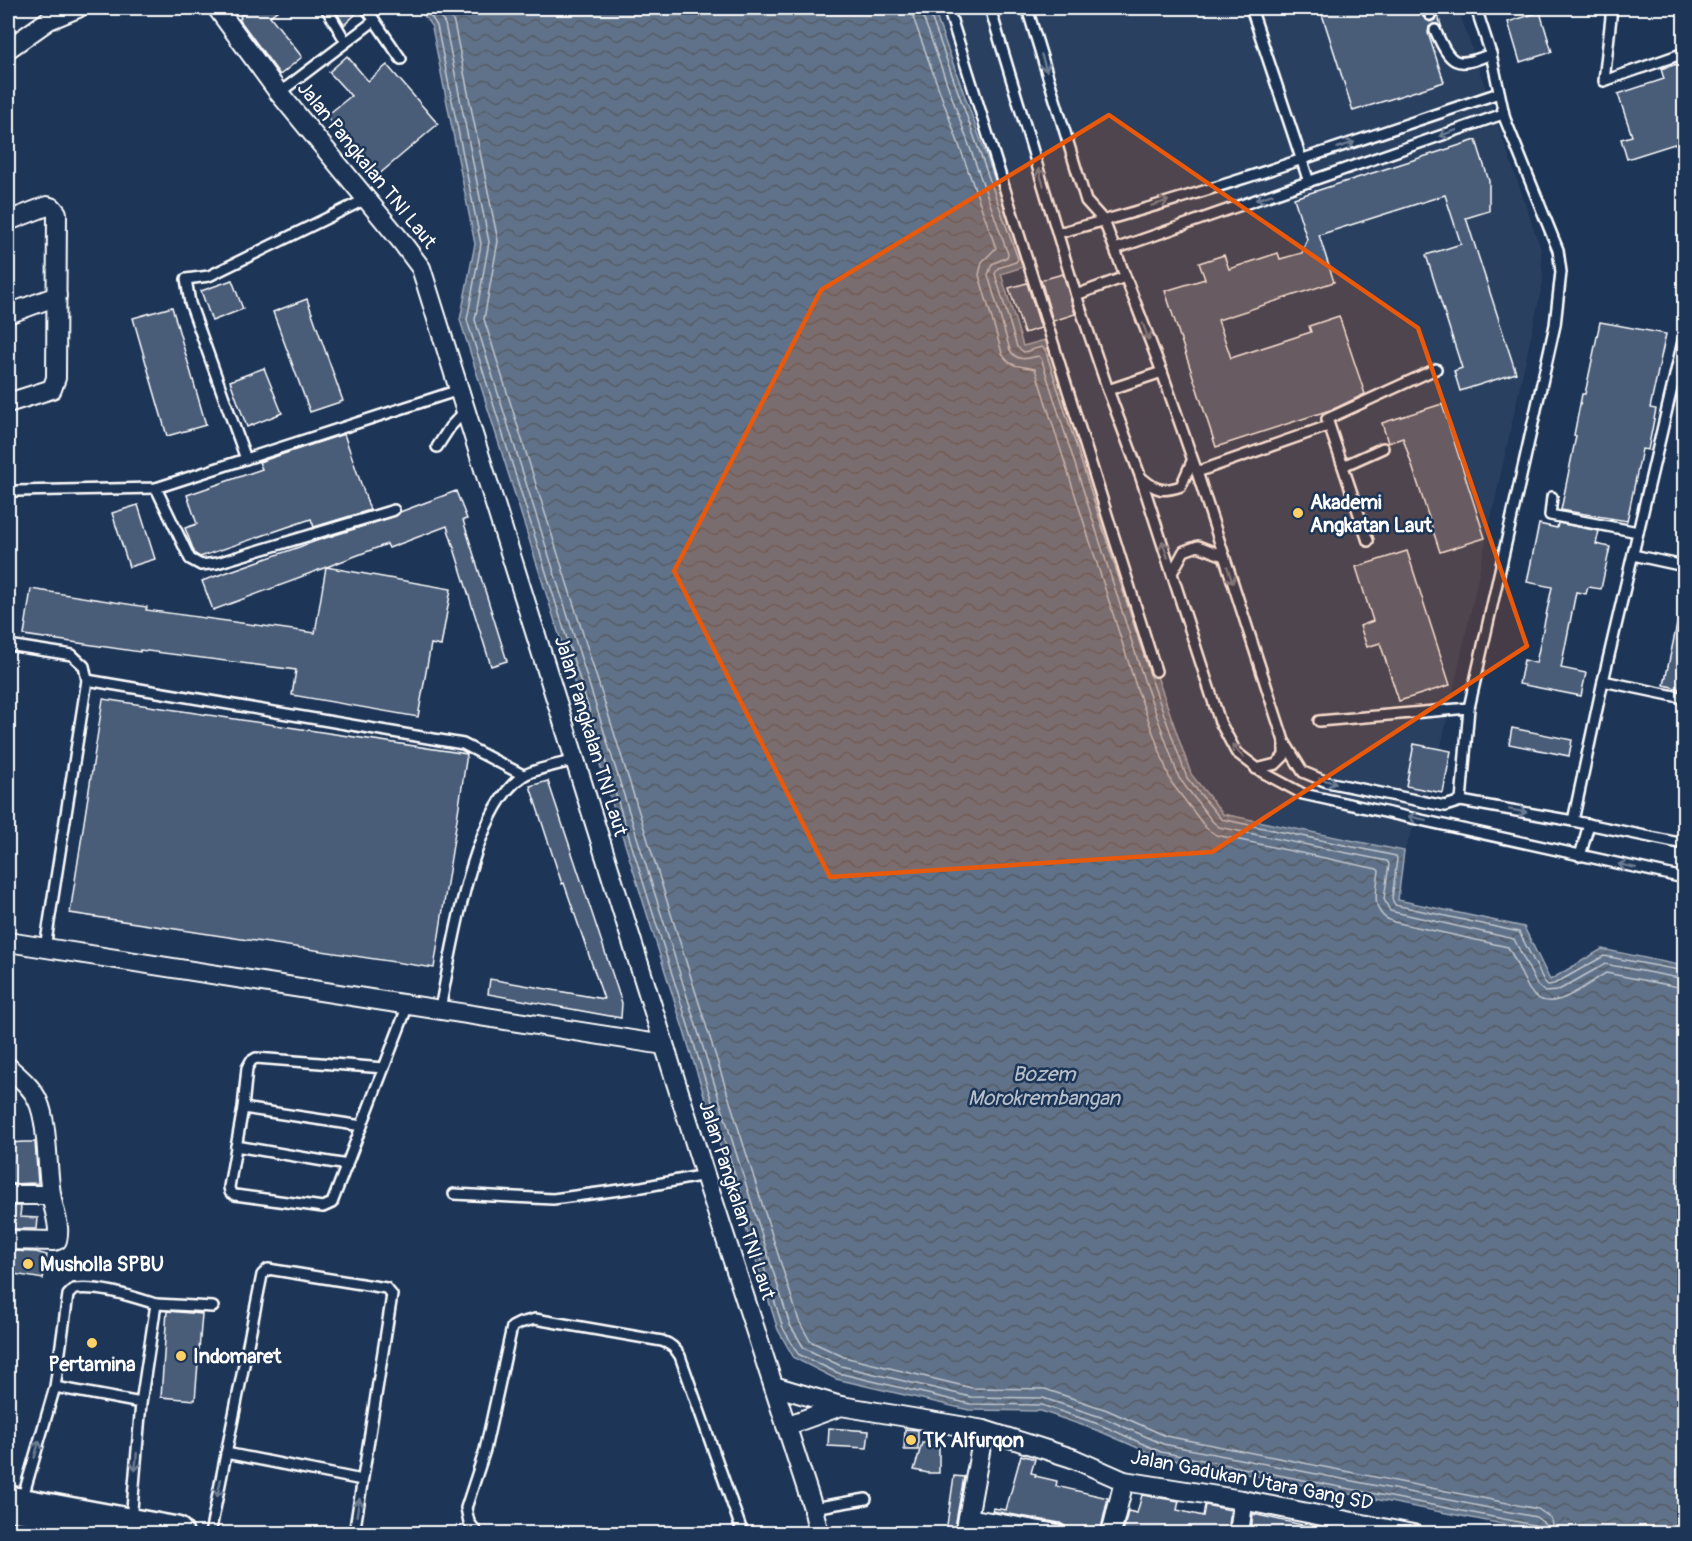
<svg xmlns="http://www.w3.org/2000/svg" width="1692" height="1541" font-family="Pangolin,sans-serif">
  <style>
    .built { fill: #2a4161 }
    .water { fill: url(#water-waves); stroke: #a0aab8; stroke-width: 1.5 }
    .lines { fill: none; stroke-linecap: round; stroke-linejoin: round }
    .shore { stroke: #c0c7d0; stroke-width: 1.5 }
    .building { fill: #4a5d79; stroke: #fff; stroke-width: 1.5 }
    .lane-casing { stroke: #fff; stroke-width: 14 }
    .street-casing { stroke: #fff; stroke-width: 22 }
    .highway-casing { stroke: #fff; stroke-width: 38 }
    .lane { stroke: #1d3557; stroke-width: 9 }
    .street { stroke: #1d3557; stroke-width: 18 }
    .highway { stroke: #1d3557; stroke-width: 33 }
    .oneway { stroke: #6c7c92 }
    .marked { fill: #e8590c; fill-opacity: 0.2; stroke: #e8590c; stroke-width: 4.5; stroke-linejoin: round }
    .poi-dot { fill: #ffd166; stroke: #1d3557; stroke-width: 2 }
    .labels { text-anchor: middle; dominant-baseline: central; stroke-width: 5; stroke-linejoin: round; paint-order: stroke }
    .street-label { font-size: 20px; fill: #fff; stroke: #1d3557 }
    .poi-label { font-size: 20px; font-weight: bold; fill: #fff; stroke: #1d3557; text-anchor: start }
    .water-label { font-size: 21px; font-style: italic; fill: #b8c0ca; stroke: #1d3557 }
  </style>
  <defs>
    <pattern id="water-waves" width="16" height="10" patternUnits="userSpaceOnUse" patternTransform="scale(1.5)"><rect width="16" height="10" fill="#617289"/><path d="M0 5q4-4 8 0t8 0" fill="none" stroke="#555d67"/></pattern>
  </defs>
  <rect width="100%" height="100%" fill="#1d3557"/>
  <filter id="ink" filterUnits="userSpaceOnUse"><feTurbulence type="fractalNoise" baseFrequency=".0167" numOctaves="2"/><feDisplacementMap in="SourceGraphic" scale="12" xChannelSelector="R" yChannelSelector="G"/><feConvolveMatrix kernelMatrix="1 2 1 2 8 2 1 2 1" color-interpolation-filters="sRGB"/></filter>
  <g filter="url(#ink)">
    <path class="built" d="M933,8H1458L1541,250L1543,281L1435,774L1404,851L1223,814L1191,774L1158,679L1048,339L1023,346L1001,273L1026,265Z"/>
    <path class="water" d="M419,8H933L1026,266L1001,274L1023,346L1049,339L1158,679L1191,774L1223,814L1404,851L1398,900L1524,927L1550,980L1602,949L1684,966V1533H1548L1159,1457L1099,1431L1041,1411L969,1410L836,1379L794,1358L778,1330L460,320L475,244L432,27Z"/>
    <g class="lines">
      <g class="shore">
        <path d="M426,8L437,26L481,244L467,320L783,1328L798,1354L838,1373L970,1404L1042,1405L1101,1425L1161,1452L1534,1525L1539,1528L1540,1534"/>
        <path d="M435,8L445,24L489,242L475,320L790,1325L804,1348L841,1366L971,1397L1043,1398L1104,1418L1163,1444L1536,1517L1544,1523L1547,1534"/>
        <path d="M446,8L454,23L498,241L484,319L799,1321L810,1341L844,1357L972,1388L1045,1389L1107,1410L1166,1436L1538,1509L1551,1518L1556,1534"/>
        <path d="M911,8L913,17L996,248L982,262L979,275L1002,353C1010,369 1021,365 1035,369L1136,686L1171,782L1206,828L1216,835L1377,869L1379,871C1376,892 1370,914 1394,922L1508,947C1516,960 1521,975 1529,989C1547,1020 1586,984 1606,973L1684,988"/>
        <path d="M920,8L1008,254L1007,257L992,264L988,275L1010,350C1017,362 1026,359 1038,356L1041,358L1145,683L1179,778L1213,822L1219,827L1387,861L1389,864L1384,899L1390,911L1514,939L1537,985L1545,992L1557,991L1605,964L1684,979"/>
        <path d="M928,8L1018,259L1016,262L998,268L995,274L1017,347L1024,352L1042,347L1045,349L1152,681L1187,778L1221,819L1396,856L1397,859L1392,899L1395,905L1519,932L1544,981L1548,985L1554,984L1604,956L1684,971"/>
      </g>
    </g>
    <g class="building">
      <path d="M251,8H281L270,16L302,57L280,75L239,19L241,18L240,16Z"/>
      <path d="M334,8H350L356,14L344,25Z"/>
      <path d="M1320,8H1420L1423,17L1430,22L1435,20L1437,13L1442,28L1438,24H1433L1429,27L1428,33L1444,82L1353,111Z"/>
      <path d="M1540,12L1552,52L1520,62L1508,22Z"/>
      <path d="M347,56L368,81L387,65L438,124L377,176L326,116L351,96L329,72Z"/>
      <path d="M1677,64L1680,74L1684,73V141L1627,159L1621,139L1632,136L1618,94L1664,79L1661,69Z"/>
      <path d="M1476,140L1489,181V211L1466,218L1516,373L1460,391L1454,371L1462,368L1426,255L1461,244L1445,195L1319,235L1334,282L1218,320L1231,358L1311,332L1309,326L1339,316L1365,394L1336,408L1216,447L1165,291L1205,279L1199,263L1224,255L1229,269L1278,253L1280,259L1302,253L1307,239L1294,198Z"/>
      <path d="M1063,274L1075,314L1053,321L1041,280Z"/>
      <path d="M232,280L243,309L212,321L201,291Z"/>
      <path d="M1027,283L1041,328L1024,333L1009,288Z"/>
      <path d="M307,299L343,401L310,412L273,312Z"/>
      <path d="M172,307L206,425L167,436L133,318Z"/>
      <path d="M1600,322L1666,334L1650,408L1656,409L1648,450L1642,449L1627,521L1561,510L1576,436L1574,435L1582,394H1585Z"/>
      <path d="M264,368L282,413L247,427L230,381Z"/>
      <path d="M1442,404L1485,538L1440,552L1403,438L1388,443L1382,423Z"/>
      <path d="M344,434L370,510L314,527L311,519L200,557L195,554L185,528L197,524L187,495L262,469L259,462Z"/>
      <path d="M456,491L467,519L463,520L507,661L491,666L447,526L389,548L387,544L295,579V580L213,610L202,581L319,540L396,516L400,512Z"/>
      <path d="M138,505L155,559L129,567L112,513Z"/>
      <path d="M1558,523L1599,531L1596,544L1610,547L1601,589L1588,587L1586,594L1576,592L1561,668L1586,673L1581,696L1519,684L1524,660L1536,663L1552,587L1527,582L1539,524L1557,528Z"/>
      <path d="M1407,551L1450,685L1399,701L1380,643L1367,647L1360,626L1373,621L1356,567Z"/>
      <path d="M326,567L451,589L441,646L431,644L418,717L292,695L296,670L140,650V652L24,635L31,589L147,607L146,610L315,633Z"/>
      <path d="M1679,615H1684V690L1664,685Z"/>
      <path d="M103,699L467,754L434,968L70,913Z"/>
      <path d="M1512,728L1572,740L1569,756L1509,744Z"/>
      <path d="M1414,744L1451,751L1443,793L1406,786Z"/>
      <path d="M548,781L622,1003L621,1018L488,994L490,979L604,999L564,883L562,884L530,786Z"/>
      <path d="M24,1142H35L38,1183L8,1184V1143Z"/>
      <path d="M8,1206H21L20,1217L38,1218L37,1229H8Z"/>
      <path d="M12,1251L36,1252L47,1255L43,1279L8,1273Z"/>
      <path d="M167,1311L202,1314L195,1400L161,1397Z"/>
      <path d="M829,1428L869,1431L867,1448L828,1446Z"/>
      <path d="M905,1429L918,1430V1450H904Z"/>
      <path d="M922,1443H939V1473H928L914,1470Z"/>
      <path d="M1021,1455L1035,1459L1031,1473L1036,1474L1035,1476L1057,1481L1056,1486L1108,1498L1100,1533H1068L1065,1526L1060,1523L992,1511L993,1508L1006,1510Z"/>
      <path d="M954,1476L964,1477L954,1533H948L947,1525Z"/>
      <path d="M1142,1495L1179,1501L1177,1510L1203,1516L1205,1505L1231,1510L1228,1533H1123L1128,1511L1137,1513Z"/>
      <path d="M1253,1514L1316,1528V1533H1260L1251,1532Z"/>
    </g>
    <g class="lines">
      <g class="lane-casing">
        <g id="lane">
          <path d="M326,8L346,42"/>
          <path d="M366,8L401,59"/>
          <path d="M948,8L1156,671"/>
          <path d="M990,8L1076,295L1108,390L1141,478L1220,722L1236,752L1262,772L1303,794L1684,878"/>
          <path d="M1027,8L1086,201L1104,221L1162,372L1197,472L1284,741L1303,772L1327,782L1445,806L1461,801L1573,821L1684,844"/>
          <path d="M1251,8L1309,182"/>
          <path d="M1612,8L1604,81L1684,53"/>
          <path d="M1430,15L1431,8"/>
          <path d="M1435,30C1451,65 1455,69 1491,54"/>
          <path d="M279,93L374,21"/>
          <path d="M1058,233C1207,194 1353,142 1499,93"/>
          <path d="M1115,249L1503,114"/>
          <path d="M1076,295L1125,277"/>
          <path d="M1108,390L1162,372"/>
          <path d="M437,447L450,427L465,411"/>
          <path d="M246,459L190,303L186,279L209,276L366,199"/>
          <path d="M1343,466L1383,448"/>
          <path d="M1197,472L1328,426"/>
          <path d="M1143,479C1157,491 1163,492 1181,486L1192,461"/>
          <path d="M156,488L190,559L201,565L217,563L394,510"/>
          <path d="M16,491L156,488L459,390"/>
          <path d="M1552,497L1550,515L1638,532"/>
          <path d="M1368,541L1327,419L1436,369"/>
          <path d="M1633,555L1684,566"/>
          <path d="M1173,571L1184,551L1198,546L1224,556"/>
          <path d="M8,645L72,655L84,666L87,680L45,948"/>
          <path d="M87,680L463,744L523,775"/>
          <path d="M1603,681L1684,698"/>
          <path d="M1319,721L1469,708"/>
          <path d="M1256,769L1276,764L1284,756V741"/>
          <path d="M1461,801L1469,708L1555,325L1561,272L1558,250L1505,119L1491,54L1476,8"/>
          <path d="M1573,821L1603,681L1684,337"/>
          <path d="M1580,856L1589,824"/>
          <path d="M440,1009C452,950 472,809 523,776C533,769 562,764 575,760"/>
          <path d="M384,1068L256,1058L251,1061L247,1068L243,1108L229,1187L230,1192L235,1195L323,1207L332,1203L408,1005"/>
          <path d="M243,1108L362,1126"/>
          <path d="M236,1146L347,1165"/>
          <path d="M454,1194L553,1199L642,1187L705,1175"/>
          <path d="M55,1387L141,1403"/>
          <path d="M226,1453L362,1480"/>
          <path d="M22,1500L55,1387L68,1295L74,1289C101,1286 130,1296 156,1304"/>
          <path d="M813,1508L866,1499"/>
          <path d="M131,1521L141,1403L156,1304L213,1307"/>
          <path d="M210,1534L262,1275L268,1269L386,1288L392,1295L354,1534"/>
          <path d="M478,1534L469,1522L466,1508L485,1450L512,1327L520,1323L535,1319L662,1341C671,1344 675,1348 680,1356L743,1534"/>
        </g>
      </g>
      <g class="street-casing">
        <g id="street">
          <path d="M217,8L279,93L401,241L421,268L705,1175L813,1508L819,1534"/>
          <path d="M8,49L49,20L78,8"/>
          <path d="M8,221L47,206L53,208L57,213L56,378L52,389L8,403"/>
          <path d="M8,314L57,296"/>
          <path d="M8,942L664,1045"/>
          <path d="M8,1067C19,1077 32,1087 38,1101C49,1126 46,1171 52,1199C54,1212 61,1227 57,1240L54,1241L8,1240"/>
          <path d="M8,1195H51"/>
          <path d="M774,1386L841,1406L984,1430L1072,1458L1124,1481L1242,1500L1413,1534"/>
          <path d="M786,1426L841,1406"/>
          <path d="M968,1518L1057,1534"/>
          <path d="M965,1534L984,1430"/>
          <path d="M1111,1534L1124,1481"/>
          <path d="M1239,1534L1242,1511V1500"/>
        </g>
      </g>
      <g class="highway-casing">
        <path id="highway" d="M8,1503L176,1534"/>
      </g>
      <use href="#lane" class="lane"/>
      <use href="#street" class="street"/>
      <use href="#highway" class="highway"/>
    </g>
    <defs><path id="oneway-shaft" d="M-6 0H5M1.5-3L5.5 0L1.5 3" fill="none" stroke-width="1.6" stroke-linecap="round" stroke-linejoin="round" transform="scale(1.5)"/></defs>
    <g class="oneway">
      <use href="#oneway-shaft" transform="translate(1044 63) rotate(73)"/>
      <use href="#oneway-shaft" transform="translate(1448 133) rotate(161)"/>
      <use href="#oneway-shaft" transform="translate(1346 145) rotate(-18)"/>
      <use href="#oneway-shaft" transform="translate(1041 177) rotate(-107)"/>
      <use href="#oneway-shaft" transform="translate(1264 197) rotate(161)"/>
      <use href="#oneway-shaft" transform="translate(1160 203) rotate(-17)"/>
      <use href="#oneway-shaft" transform="translate(1146 332) rotate(69)"/>
      <use href="#oneway-shaft" transform="translate(1165 549) rotate(-108)"/>
      <use href="#oneway-shaft" transform="translate(1230 575) rotate(72)"/>
      <use href="#oneway-shaft" transform="translate(1238 751) rotate(-131)"/>
      <use href="#oneway-shaft" transform="translate(1328 781) rotate(17)"/>
      <use href="#oneway-shaft" transform="translate(1518 811) rotate(10)"/>
      <use href="#oneway-shaft" transform="translate(1417 818) rotate(-168)"/>
      <use href="#oneway-shaft" transform="translate(1627 866) rotate(-168)"/>
      <use href="#oneway-shaft" transform="translate(37 1449) rotate(-74)"/>
      <use href="#oneway-shaft" transform="translate(136 1462) rotate(95)"/>
      <use href="#oneway-shaft" transform="translate(219 1488) rotate(102)"/>
      <use href="#oneway-shaft" transform="translate(358 1507) rotate(-81)"/>
    </g>
  </g>
  <path class="marked" d="M1109,115L1418,328L1527,646L1212,852L830,877L674,571L821,290Z"/>
  <g class="poi-dot">
    <circle cx="1298" cy="513" r="6"/>
    <circle cx="28" cy="1264" r="6"/>
    <circle cx="92" cy="1343" r="6"/>
    <circle cx="181" cy="1356" r="6"/>
    <circle cx="911" cy="1440" r="6"/>
  </g>
  <g class="labels">
    <g class="street-label">
      <text transform="translate(367 165) rotate(51)">Jalan Pangkalan TNI Laut</text>
      <text transform="translate(591 736) rotate(73)">Jalan Pangkalan TNI Laut</text>
      <text transform="translate(737 1200) rotate(72)">Jalan Pangkalan TNI Laut</text>
      <text transform="translate(1252 1480) rotate(11)">Jalan Gadukan Utara Gang SD</text>
    </g>
    <g class="poi-label">
      <text x="1310" y="502">Akademi<tspan x="1310" dy="23">Angkatan Laut</tspan></text>
      <text x="40" y="1264">Musholla SPBU</text>
      <text x="193" y="1356">Indomaret</text>
      <text x="92" y="1364" text-anchor="middle">Pertamina</text>
      <text x="923" y="1440">TK Alfurqon</text>
    </g>
    <g class="water-label">
      <text x="1044" y="1074">Bozem<tspan x="1044" dy="24">Morokrembangan</tspan></text>
    </g>
  </g>
  <rect width="1692" height="1541" fill="none" stroke="#1d3557" stroke-width="30"/>
  <rect x="15" y="15" width="1662" height="1511" fill="none" stroke="#fff" stroke-width="2" filter="url(#ink)"/>
</svg>
